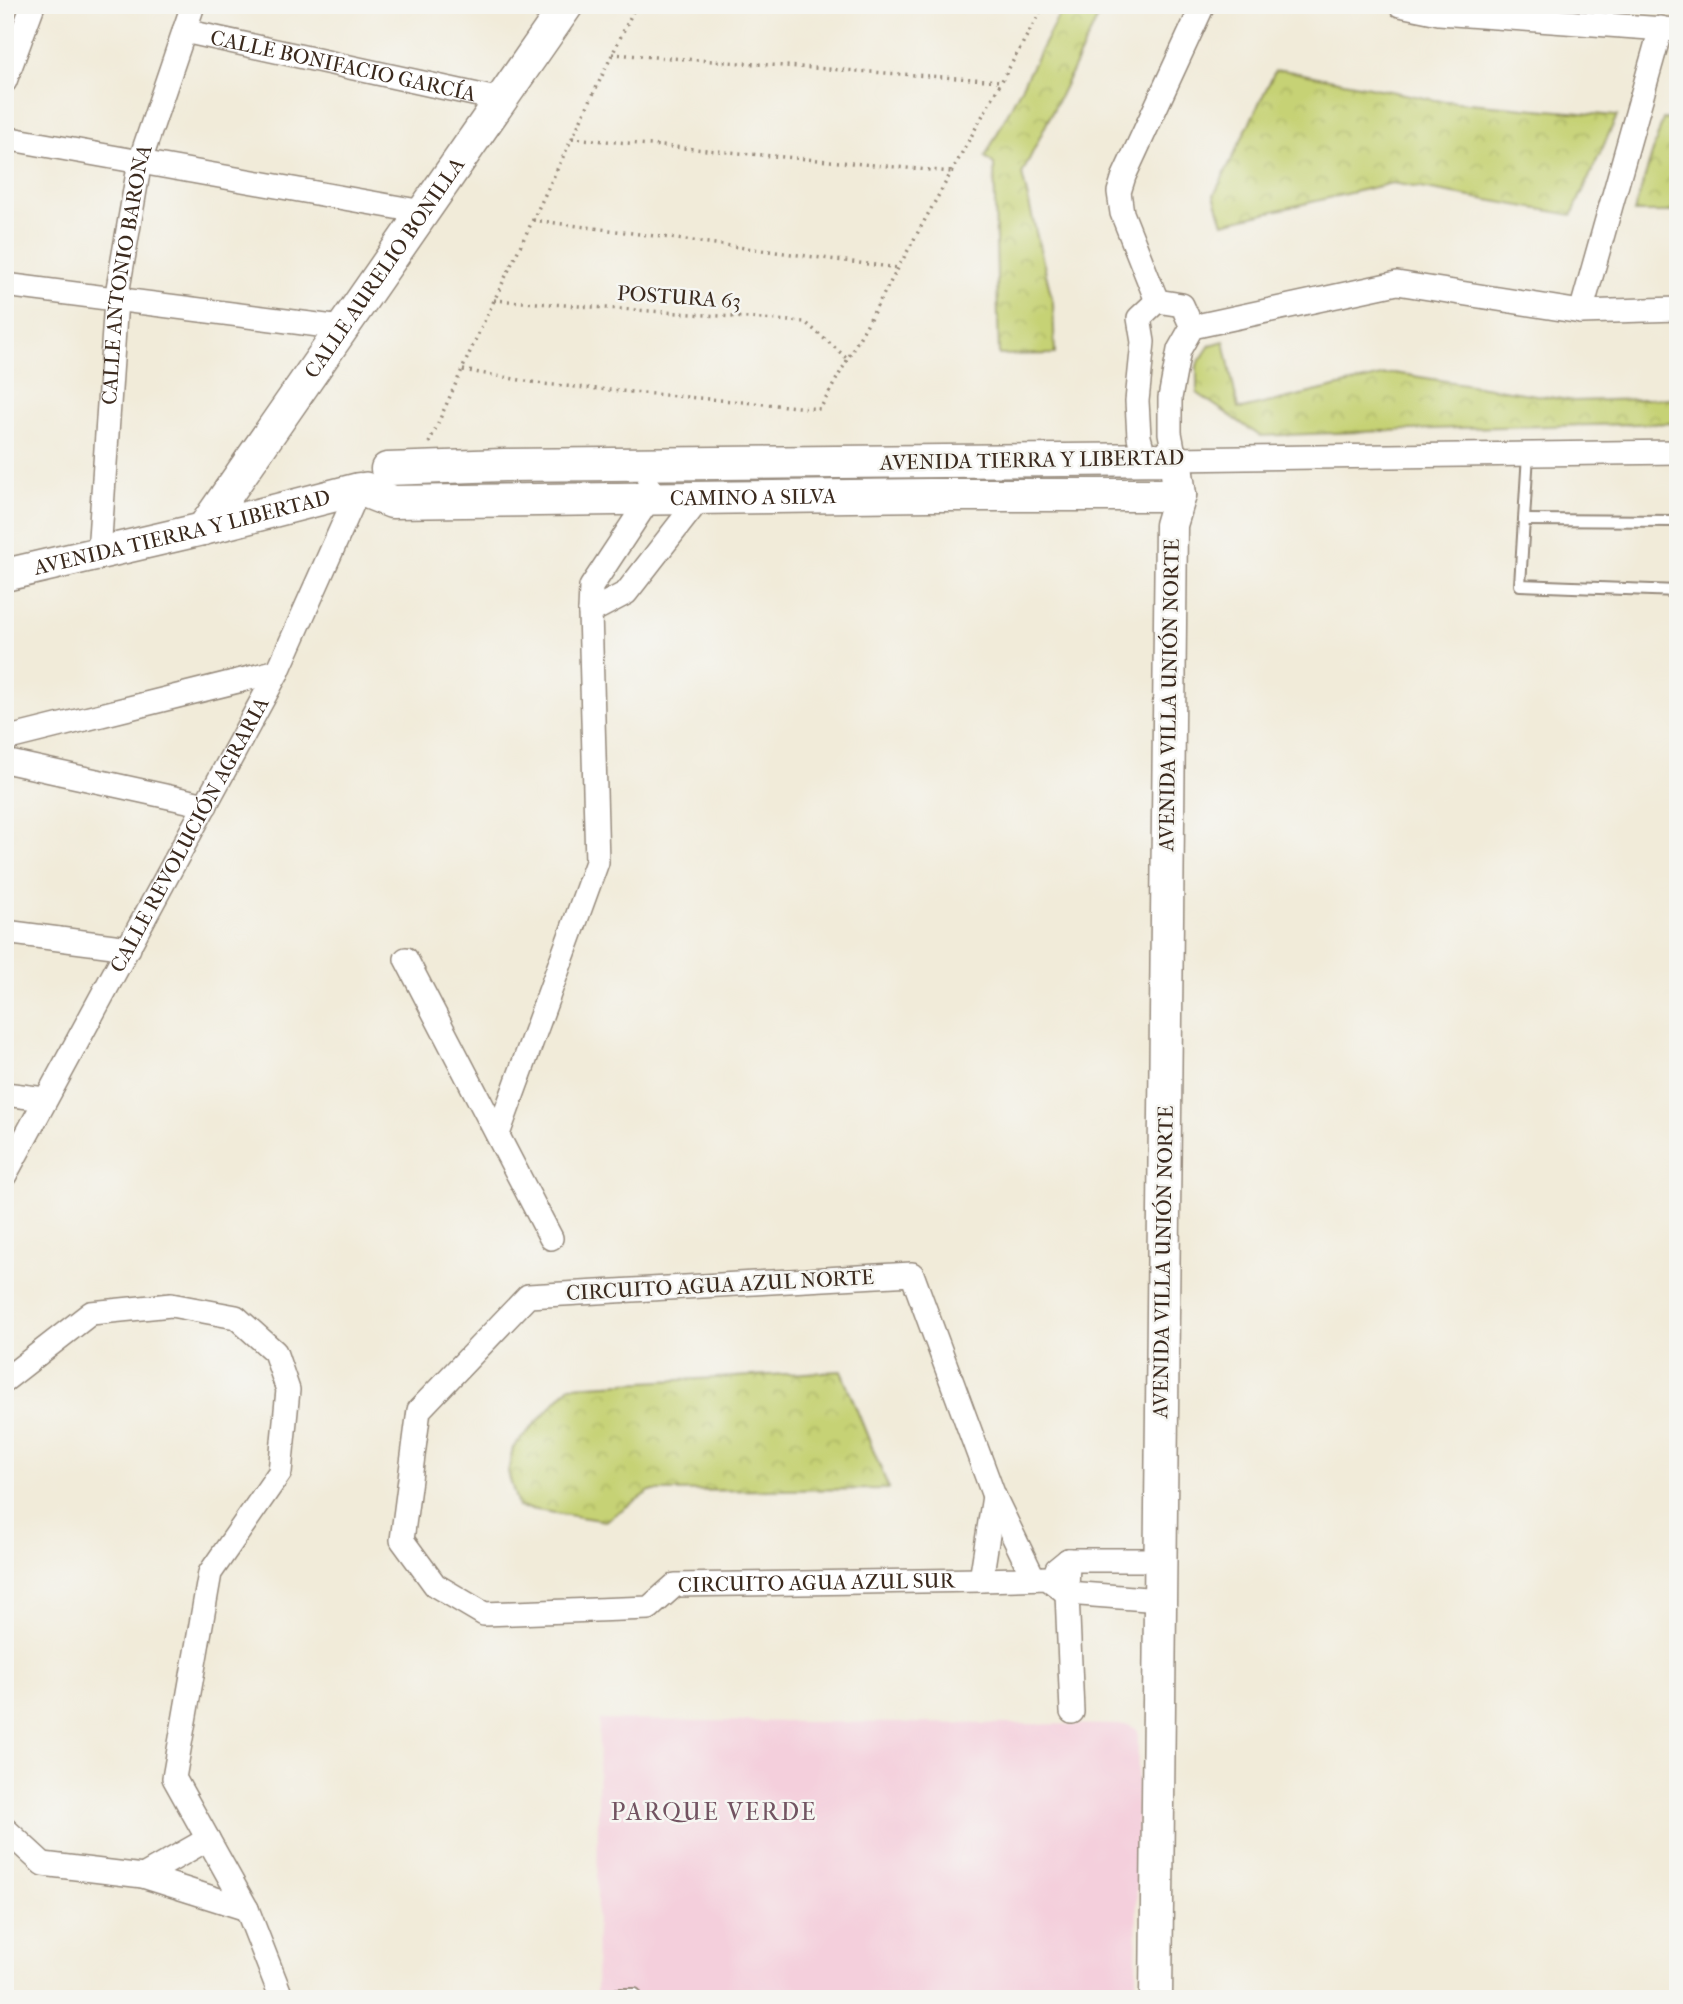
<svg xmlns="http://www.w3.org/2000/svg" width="1683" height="2004" font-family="'IM FELL French Canon',serif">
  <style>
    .built { fill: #f4cfdc }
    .park { fill: url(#park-crowns); stroke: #807e49; stroke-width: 2 }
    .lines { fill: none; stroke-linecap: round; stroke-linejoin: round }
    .lane-casing { stroke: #968a7c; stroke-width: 14 }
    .street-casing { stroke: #968a7c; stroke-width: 26 }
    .secondary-casing { stroke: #968a7c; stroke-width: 35 }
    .path { stroke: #968a7c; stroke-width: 3.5; stroke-dasharray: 2 5; stroke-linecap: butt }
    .lane { stroke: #fff; stroke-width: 10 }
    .street { stroke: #fff; stroke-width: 23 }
    .secondary { stroke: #fff; stroke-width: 32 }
    .labels { text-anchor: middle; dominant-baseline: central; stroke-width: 5; stroke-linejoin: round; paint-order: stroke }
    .street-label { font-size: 21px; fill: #3b2a1e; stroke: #f6f6f2 }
    .quarter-label { font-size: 24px; letter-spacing: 2px; fill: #735462; stroke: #f6f6f2 }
  </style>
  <defs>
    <pattern id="park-crowns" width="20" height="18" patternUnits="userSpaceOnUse" patternTransform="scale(1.75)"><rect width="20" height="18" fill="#c6d274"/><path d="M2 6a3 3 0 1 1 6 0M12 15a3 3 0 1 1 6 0" fill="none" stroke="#abb464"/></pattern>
  </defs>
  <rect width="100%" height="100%" fill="#f6f6f2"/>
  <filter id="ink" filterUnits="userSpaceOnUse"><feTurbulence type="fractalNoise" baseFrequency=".0143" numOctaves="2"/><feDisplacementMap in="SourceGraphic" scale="14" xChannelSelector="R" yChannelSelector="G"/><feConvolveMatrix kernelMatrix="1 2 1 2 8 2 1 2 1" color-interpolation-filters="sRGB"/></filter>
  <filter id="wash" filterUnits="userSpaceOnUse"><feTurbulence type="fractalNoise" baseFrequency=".00686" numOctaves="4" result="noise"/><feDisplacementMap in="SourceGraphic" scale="28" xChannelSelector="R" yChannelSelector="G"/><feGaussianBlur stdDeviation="1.57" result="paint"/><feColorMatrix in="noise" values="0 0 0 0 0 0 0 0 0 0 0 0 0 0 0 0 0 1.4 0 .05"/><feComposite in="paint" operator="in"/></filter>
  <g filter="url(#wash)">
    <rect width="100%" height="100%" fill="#f1ebd9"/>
    <path class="built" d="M599,1720L1129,1725L1138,1730L1136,1999H596Z"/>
    <g class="park">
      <path d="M1064,5H1104L1022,174L1053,303L1055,354L999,355L994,164L985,157Z"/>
      <path d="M1283,70L1435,100L1617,116L1572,215L1392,183L1223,223L1214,195L1275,71Z"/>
      <path d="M1663,119L1678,120V212H1634Z"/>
      <path d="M1224,341L1238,408L1242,409L1394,373L1574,401L1678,398V423L1459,428L1260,436L1197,393V365L1210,345Z"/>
      <path d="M841,1371L889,1489L650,1491L605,1521L518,1507L508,1472L513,1448L570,1386Z"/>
    </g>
  </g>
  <g filter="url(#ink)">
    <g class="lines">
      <g class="lane-casing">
        <g id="lane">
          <path d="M1528,454L1520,585L1678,591"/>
          <path d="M1524,520L1678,521"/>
          <path d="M618,1994H635"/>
        </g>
      </g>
      <g class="street-casing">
        <g id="street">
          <path d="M1400,5L1439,13L1678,30"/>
          <path id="s1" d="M184,31L501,100"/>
          <path d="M5,81L33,5"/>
          <path d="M5,138L423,212"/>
          <path d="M5,285L342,328"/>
          <path d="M1157,301L1122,213L1119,192L1124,176L1203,5"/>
          <path d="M1157,301L1182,305L1192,327"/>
          <path d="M1678,309L1581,312L1397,283L1192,327L1179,350L1170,398V433L1175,459L1678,452"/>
          <path d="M1581,312L1661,28"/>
          <path d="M1145,459L1139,437L1137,401L1143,342L1139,318L1157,301"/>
          <path id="s2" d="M99,553L116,300L140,161L193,5"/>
          <path d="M590,612L626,593L700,498"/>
          <path d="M5,739L278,671"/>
          <path d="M5,761L206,805"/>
          <path d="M5,932L129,948"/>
          <path d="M406,959L551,1238"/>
          <path d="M5,1094L45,1099"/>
          <path d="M498,1134L597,862L590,612L591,587L649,499L648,486"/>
          <path id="s3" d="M5,1175L278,671L359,489L366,484"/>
          <path d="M5,1380L91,1313L171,1305L236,1317L275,1352L288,1390L280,1472L210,1573L174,1778L247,1909L282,1999"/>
          <path d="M1068,1560L1067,1593L1072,1712"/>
          <path d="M1057,1569L1068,1560H1160"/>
          <path id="s4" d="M1033,1577L994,1496L912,1274L528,1296L419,1410L402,1540L435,1585L484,1614L649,1608L675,1585L981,1580L1047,1578L1067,1593L1160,1600"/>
          <path d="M981,1580L994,1496"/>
          <path d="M5,1829L43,1864L143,1876L247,1909"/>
          <path d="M143,1876L208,1839"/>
        </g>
      </g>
      <g class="secondary-casing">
        <g id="secondary">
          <path d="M387,469L504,465L1175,459L1180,495L1171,525L1156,1999"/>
          <path id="s5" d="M203,529L567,5"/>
          <path id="s6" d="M5,575L203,529L359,489L392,502L929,495H1180"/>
        </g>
      </g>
      <g class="path">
        <path d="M612,54L1001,81"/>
        <path d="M572,138L952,172"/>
        <path d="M533,220L898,268"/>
        <path d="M494,300L805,322L848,359"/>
        <path d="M463,370L543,384L820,409L1044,5"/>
        <path d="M429,443L479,332L636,5"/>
      </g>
      <use href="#lane" class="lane"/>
      <use href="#street" class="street"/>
      <use href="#secondary" class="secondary"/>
    </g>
  </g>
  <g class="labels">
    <g class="street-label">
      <text stroke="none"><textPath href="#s1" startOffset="163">CALLE BONIFACIO GARCÍA</textPath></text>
      <text stroke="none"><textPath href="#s5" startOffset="318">CALLE AURELIO BONILLA</textPath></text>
      <text stroke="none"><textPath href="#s2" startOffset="280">CALLE ANTONIO BARONA</textPath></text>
      <text transform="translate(679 297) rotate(4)">POSTURA 63</text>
      <text transform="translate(1032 460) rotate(-1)">AVENIDA TIERRA Y LIBERTAD</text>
      <text stroke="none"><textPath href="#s6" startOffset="761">CAMINO A SILVA</textPath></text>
      <text stroke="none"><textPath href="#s6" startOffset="182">AVENIDA TIERRA Y LIBERTAD</textPath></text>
      <text transform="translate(1169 695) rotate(-89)">AVENIDA VILLA UNIÓN NORTE</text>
      <text stroke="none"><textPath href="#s3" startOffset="387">CALLE REVOLUCIÓN AGRARIA</textPath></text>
      <text transform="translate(1163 1262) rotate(-89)">AVENIDA VILLA UNIÓN NORTE</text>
      <text transform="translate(720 1285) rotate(-3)">CIRCUITO AGUA AZUL NORTE</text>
      <text stroke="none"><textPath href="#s4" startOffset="1454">CIRCUITO AGUA AZUL SUR</textPath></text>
    </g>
    <g class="quarter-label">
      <text x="714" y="1812">PARQUE VERDE</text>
    </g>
  </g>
  <rect width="1683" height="2004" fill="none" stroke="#f6f6f2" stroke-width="28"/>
</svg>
